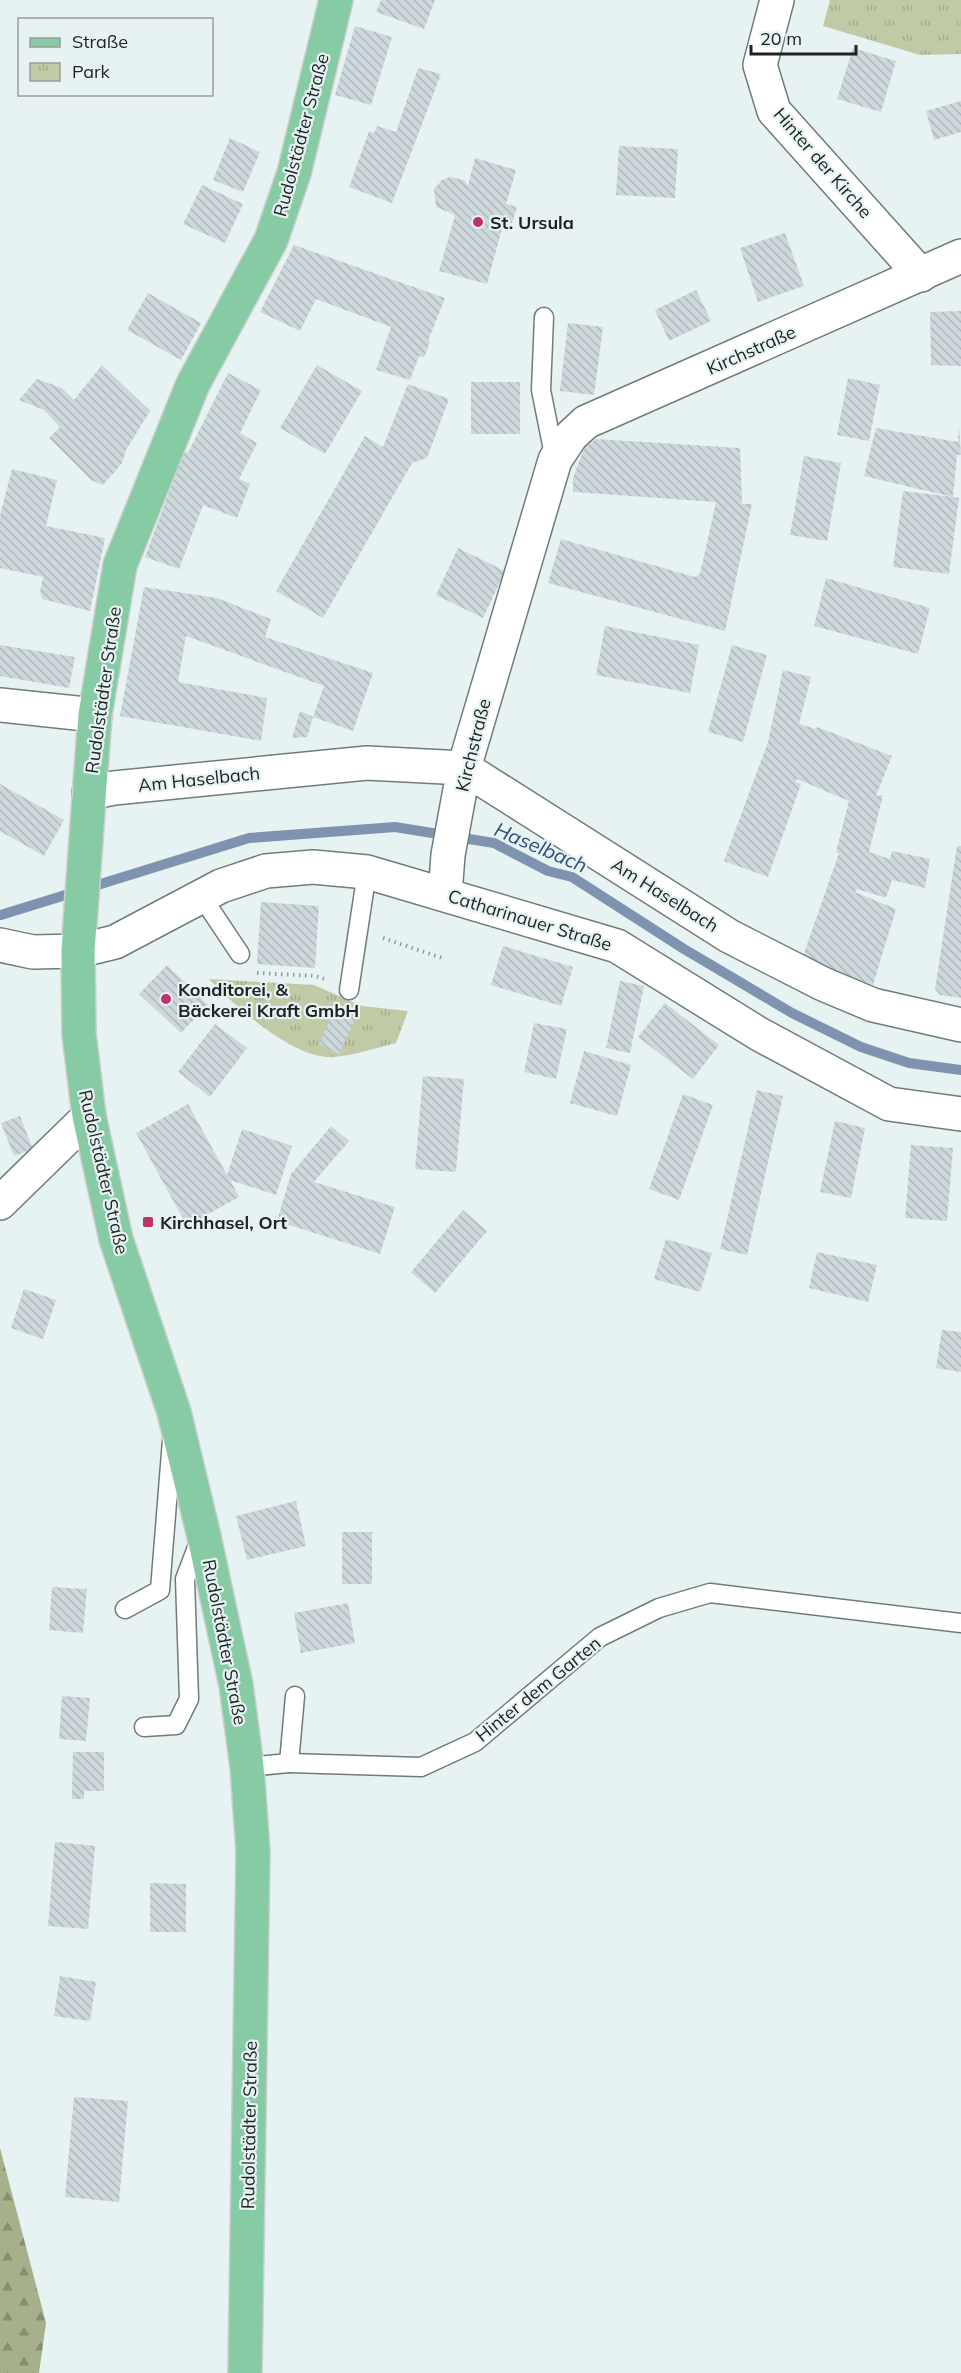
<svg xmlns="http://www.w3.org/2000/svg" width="961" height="2373" font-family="Mulish,sans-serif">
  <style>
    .forest { fill: url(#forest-firs) }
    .park { fill: url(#park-tufts) }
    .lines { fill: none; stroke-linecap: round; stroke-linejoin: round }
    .stream { stroke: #7e93b0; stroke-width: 10 }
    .building { fill: url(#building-back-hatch) }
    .service-casing { stroke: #707c7b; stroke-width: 21 }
    .minor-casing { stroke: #707c7b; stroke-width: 36 }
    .tertiary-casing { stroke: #707c7b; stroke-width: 36 }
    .primary-casing { stroke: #cdcece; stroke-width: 36 }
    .path { stroke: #919b9a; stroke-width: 4; stroke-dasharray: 1.5 4.5; stroke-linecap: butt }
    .service { stroke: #fff; stroke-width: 18 }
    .minor { stroke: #fff; stroke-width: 33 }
    .tertiary { stroke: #fff; stroke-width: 33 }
    .primary { stroke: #87cba5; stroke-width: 33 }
    .poi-dot { fill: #bd326b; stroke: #e6f3f2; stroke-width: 2 }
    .labels { text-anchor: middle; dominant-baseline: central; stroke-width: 4.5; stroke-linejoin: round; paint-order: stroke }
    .street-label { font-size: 18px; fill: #1d2222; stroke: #e6f3f2 }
    .poi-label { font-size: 18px; font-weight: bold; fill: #1d2222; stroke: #e6f3f2; text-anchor: start }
    .water-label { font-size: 20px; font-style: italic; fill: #2f4d78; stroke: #e6f3f2 }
  </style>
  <defs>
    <pattern id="forest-firs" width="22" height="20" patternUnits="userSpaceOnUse" patternTransform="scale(1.5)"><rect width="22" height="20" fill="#a6b08c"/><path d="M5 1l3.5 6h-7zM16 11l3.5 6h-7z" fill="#878f72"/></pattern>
    <pattern id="park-tufts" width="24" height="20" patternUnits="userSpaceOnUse" patternTransform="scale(1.5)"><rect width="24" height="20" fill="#c0caa7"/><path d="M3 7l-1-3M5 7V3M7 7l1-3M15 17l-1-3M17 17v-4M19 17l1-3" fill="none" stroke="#a5ad8f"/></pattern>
    <pattern id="building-back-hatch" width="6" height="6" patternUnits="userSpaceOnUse" patternTransform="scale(1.5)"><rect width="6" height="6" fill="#ccd8dc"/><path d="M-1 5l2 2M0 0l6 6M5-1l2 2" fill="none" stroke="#afb9bc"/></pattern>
  </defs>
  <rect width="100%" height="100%" fill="#e6f3f2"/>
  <path class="forest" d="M0,2148L46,2323L39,2373H0Z"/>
  <g class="park">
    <path d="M830,0H961V54L920,55L823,26Z"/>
    <path d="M209,979L314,985L362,1006L408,1011L396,1043C375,1048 353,1056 332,1057C293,1059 235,1006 209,979Z"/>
  </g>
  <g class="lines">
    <path class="stream" d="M1,915L249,838L395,827L494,843L548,871L572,877L684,949L792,1013L861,1047L909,1063L961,1070"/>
  </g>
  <g class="building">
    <path d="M381,0H435L424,29L376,12Z"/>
    <path d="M355,26L392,37L371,105L335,95Z"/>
    <path d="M853,48L896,61L881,112L837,99Z"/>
    <path d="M418,68L441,74L392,203L349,187L369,131L374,133L377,126L396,132Z"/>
    <path d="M961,101V132L934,140L926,111Z"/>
    <path d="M230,138L260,152L243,192L213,180Z"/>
    <path d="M619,146L678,149L675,198L616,195Z"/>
    <path d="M475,158L516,170L506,204L517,207L512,223L504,221L487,284L439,271L455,215L436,207L434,189L442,180L450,177L464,180L468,186Z"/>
    <path d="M202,185L243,204L225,243L183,224Z"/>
    <path d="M785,233L804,286L758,302L740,248Z"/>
    <path d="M294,245L445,298L428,341L430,342L424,357L419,356L410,380L376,370L391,327L316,299L300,331L260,312Z"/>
    <path d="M696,290L711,321L669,341L655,310Z"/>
    <path d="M148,293L201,323L181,360L127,330Z"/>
    <path d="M961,311V366L931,365L930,312Z"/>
    <path d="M568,323L603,327L594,395L560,391Z"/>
    <path d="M102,365L150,411L126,450L122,463L103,485L91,480L49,438L60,427L44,410L19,400L37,379L62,388L74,400Z"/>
    <path d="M317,365L362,391L325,454L280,428Z"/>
    <path d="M228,373L261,390L240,433L257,443L239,479L250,484L237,518L203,505L179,569L145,557L184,452L188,453Z"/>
    <path d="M848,378L880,385L869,441L837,435Z"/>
    <rect x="471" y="382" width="49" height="52"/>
    <path d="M408,384L449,399L427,458L412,463L323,618L276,591L365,436L383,447Z"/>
    <path d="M959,425L961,455H957L953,497L959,498L949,574L893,567L903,491L953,497L864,476L876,428L958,442Z"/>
    <path d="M596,439L740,448L742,504H752L725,631L548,583L561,539L695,577L700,574L716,502L573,492V478L584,449Z"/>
    <path d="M804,456L841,463L827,541L790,535Z"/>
    <path d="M12,469L57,480L46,526L105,538L90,611L42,599L40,592L43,577L0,568V516Z"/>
    <path d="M458,548L505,571L483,618L436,595Z"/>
    <path d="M826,578L930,608L918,654L814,626Z"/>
    <path d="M144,587L217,598L271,619L265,637L373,673L353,731L313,717L324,686L186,636L178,682L267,698L261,741L120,716Z"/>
    <path d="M605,626L699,645L690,693L596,675Z"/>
    <path d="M0,645L75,657L69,688L0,676Z"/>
    <path d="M732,645L767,655L743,742L708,732Z"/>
    <path d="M783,670L811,677L799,724L816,729L817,727L892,756L876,796L883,795L869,852L890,859L892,851L930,859L925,888L892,880L886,898L857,889L855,892L896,909L873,985L802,959L839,853L836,852L849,801L797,779L795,782L801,784L768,877L724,861L768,742Z"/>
    <path d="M300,711L313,717L307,737L292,738Z"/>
    <path d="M0,784L64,820L44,856L0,831Z"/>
    <path d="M957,846H961V998L940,995L935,989Z"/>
    <path d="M261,902L319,906L315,968L257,964Z"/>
    <path d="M503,946L573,967L561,1006L491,985Z"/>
    <path d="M167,965L208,1005L181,1033L139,994Z"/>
    <path d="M620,981L644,986L630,1053L606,1048Z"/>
    <path d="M665,1003L719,1045L693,1079L638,1037Z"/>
    <path d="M336,1007L356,1017L339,1054L319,1044Z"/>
    <path d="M534,1023L567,1029L556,1079L524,1072Z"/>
    <path d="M215,1024L247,1048L210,1097L178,1072Z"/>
    <path d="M584,1051L631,1065L617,1116L570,1103Z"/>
    <path d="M423,1076L464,1079L456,1172L415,1169Z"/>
    <path d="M757,1090L783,1096L747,1255L720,1249Z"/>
    <path d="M683,1094L713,1105L679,1200L649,1189Z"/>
    <path d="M188,1104L227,1175L242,1129L292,1146L276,1195L230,1180L239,1197L187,1226L136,1133Z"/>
    <path d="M20,1116L33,1149L14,1156L1,1123Z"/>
    <path d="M835,1121L865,1128L851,1198L820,1192Z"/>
    <path d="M331,1126L349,1141L314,1182L395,1207L380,1254L277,1221L291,1174Z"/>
    <path d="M911,1145L953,1148L947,1221L905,1218Z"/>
    <path d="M463,1210L487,1231L435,1293L411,1272Z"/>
    <path d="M666,1239L712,1253L700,1292L654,1279Z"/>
    <path d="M817,1252L877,1265L868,1302L809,1288Z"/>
    <path d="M24,1289L56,1300L43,1339L11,1328Z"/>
    <path d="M942,1330L961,1332V1372L936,1368Z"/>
    <path d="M296,1501L306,1546L247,1560L236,1516Z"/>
    <rect x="342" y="1532" width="30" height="52"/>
    <path d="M52,1587L87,1589L83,1633L49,1630Z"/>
    <path d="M348,1603L355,1643L301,1653L294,1613Z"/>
    <path d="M62,1696L90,1698L86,1741L59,1739Z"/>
    <path d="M73,1752H104V1791H84V1799H72Z"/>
    <path d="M55,1842L95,1846L88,1929L48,1926Z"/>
    <path d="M150,1883L186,1884V1932H150Z"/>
    <path d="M60,1976L96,1982L90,2021L54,2016Z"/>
    <path d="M74,2097L128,2101L119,2202L65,2197Z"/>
  </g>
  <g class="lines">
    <g class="service-casing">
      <g id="service">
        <path d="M544,317L541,390L555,460"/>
        <path d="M202,897L240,954"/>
        <path d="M349,990L367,872"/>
        <path d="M125,1609L160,1590L172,1440"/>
        <path d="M144,1727L176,1725L189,1699L185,1579L201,1537"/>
        <path d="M289,1763L421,1767L475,1742L600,1637L659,1608L710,1593L961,1623"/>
        <path d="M247,1767L289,1763L295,1696"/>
      </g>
    </g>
    <g class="minor-casing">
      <g id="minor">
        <path d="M777,0L760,65L774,111L921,275"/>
        <path d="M961,256L586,422L571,436L555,460L464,768L729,936L823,984L873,1005L961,1025"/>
        <path d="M0,705L95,715"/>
        <path d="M0,1203L89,1116"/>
      </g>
    </g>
    <g class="tertiary-casing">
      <g id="tertiary">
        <path d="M89,793L114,788L367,763L464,768L448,855L445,894"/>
        <path d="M0,945L33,952L78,951L115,942L221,886L266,871L313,867L367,872L617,946L759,1034L889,1104L961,1114"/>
      </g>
    </g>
    <g class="primary-casing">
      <path id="primary" d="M245,2373L253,1851L247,1767L236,1685L203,1532L174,1412L116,1239L89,1116L79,1034L78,951L95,715L120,565L193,384L271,240L294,173L336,0"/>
    </g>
    <g class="path">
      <path d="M383,938L445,959"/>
      <path d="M257,973L316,976L324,979"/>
    </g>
    <use href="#service" class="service"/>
    <use href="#minor" class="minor"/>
    <use href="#tertiary" class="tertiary"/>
    <use href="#primary" class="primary"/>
  </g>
  <g class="poi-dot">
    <circle cx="478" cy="222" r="6"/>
    <circle cx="166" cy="999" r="6"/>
    <rect x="142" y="1216" width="12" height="12" rx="3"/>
  </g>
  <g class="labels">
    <g class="street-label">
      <text transform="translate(301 135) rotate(-75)">Rudolstädter Straße</text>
      <text transform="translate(823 163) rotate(49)">Hinter der Kirche</text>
      <text transform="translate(751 350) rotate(-24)">Kirchstraße</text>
      <text transform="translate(103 690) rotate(-82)">Rudolstädter Straße</text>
      <text transform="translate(473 745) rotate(-76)">Kirchstraße</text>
      <text transform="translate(199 779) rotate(-6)">Am Haselbach</text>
      <text transform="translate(665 895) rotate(32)">Am Haselbach</text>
      <text transform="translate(530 920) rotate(17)">Catharinauer Straße</text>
      <text transform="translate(104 1172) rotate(77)">Rudolstädter Straße</text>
      <text transform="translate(225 1642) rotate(79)">Rudolstädter Straße</text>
      <text transform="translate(538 1689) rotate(-39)">Hinter dem Garten</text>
      <text transform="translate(249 2125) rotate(-89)">Rudolstädter Straße</text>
    </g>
    <g class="poi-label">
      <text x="490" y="222">St. Ursula</text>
      <text x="178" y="989">Konditorei, &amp;<tspan x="178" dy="21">Bäckerei Kraft GmbH</tspan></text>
      <text x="160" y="1222">Kirchhasel, Ort</text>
    </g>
    <g class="water-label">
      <text transform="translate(541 847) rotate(23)">Haselbach</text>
    </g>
  </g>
  <rect x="18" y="18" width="195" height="78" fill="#e6f3f2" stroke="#969f9f" stroke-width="1.5"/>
  <rect x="30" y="38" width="30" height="9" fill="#87cba5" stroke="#969f9f" stroke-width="1.5"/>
  <text x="72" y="48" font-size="18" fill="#1d2222">Straße</text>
  <rect x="30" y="63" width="30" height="18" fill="url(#park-tufts)" stroke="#969f9f" stroke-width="1.5"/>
  <text x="72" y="78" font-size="18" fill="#1d2222">Park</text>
  <path d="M751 45v9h105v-9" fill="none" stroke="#1d2222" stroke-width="3"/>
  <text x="760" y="45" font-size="18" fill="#1d2222" stroke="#e6f3f2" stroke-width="4.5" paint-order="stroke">20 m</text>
</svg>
